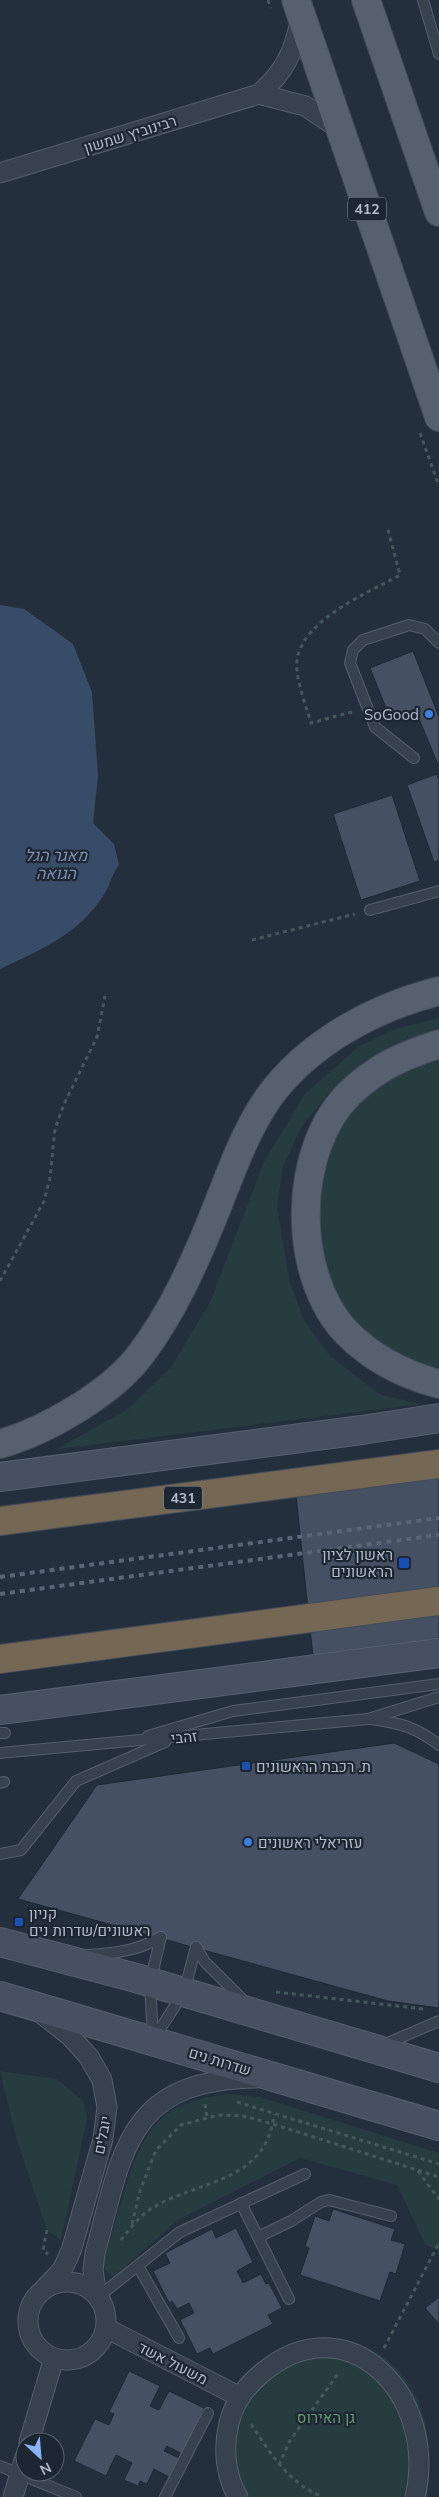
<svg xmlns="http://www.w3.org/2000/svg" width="439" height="2497" font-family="Mulish,Heebo,sans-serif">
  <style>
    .green { fill: #263c3f }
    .water { fill: #394c67 }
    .building { fill: #455162; stroke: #1f2835 }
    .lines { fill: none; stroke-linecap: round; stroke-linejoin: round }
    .lane-casing { stroke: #565f6c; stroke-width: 12 }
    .street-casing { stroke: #565f6c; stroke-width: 21 }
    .secondary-casing { stroke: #565f6c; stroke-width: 30 }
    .primary-casing { stroke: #414a57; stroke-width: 30 }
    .highway-casing { stroke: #434c59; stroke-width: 30 }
    .path { stroke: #44595c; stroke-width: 3; stroke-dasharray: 4 4; stroke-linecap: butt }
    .lane { stroke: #38414e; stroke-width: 10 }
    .street { stroke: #38414e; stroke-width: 19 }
    .secondary { stroke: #465061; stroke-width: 28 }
    .primary { stroke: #56606e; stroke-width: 28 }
    .highway { stroke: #746855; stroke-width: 28 }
    .rail { stroke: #5a6575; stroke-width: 4; stroke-dasharray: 5 5; stroke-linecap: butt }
    .shop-dot { fill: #3f7fe0; stroke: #1d2633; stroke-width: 2 }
    .transit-dot { fill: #1a4fb4; stroke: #1d2633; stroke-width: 2 }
    .labels { text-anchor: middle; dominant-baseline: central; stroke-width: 4.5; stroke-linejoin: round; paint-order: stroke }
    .shield { fill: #1d2633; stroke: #878f9c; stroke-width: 1 }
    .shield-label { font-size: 14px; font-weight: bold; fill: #b4bcc9 }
    .street-label { font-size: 15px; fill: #b4bcc9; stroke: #1d2633 }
    .poi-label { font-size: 15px; fill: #b4bcc9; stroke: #1d2633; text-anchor: start }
    .park-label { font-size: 15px; fill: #6b9a76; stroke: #1d2633 }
    .water-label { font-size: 16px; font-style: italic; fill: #7c92b1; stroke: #1d2633 }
  </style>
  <rect width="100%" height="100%" fill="#242f3e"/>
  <g class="green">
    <path d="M439,1018V1032L395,1047L352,1072L328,1094L300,1129L283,1167L277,1209L290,1283L305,1322L330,1356L381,1395L422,1404L57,1449L128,1409L172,1366L210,1302L264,1162L305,1094L358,1047L395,1029Z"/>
    <path d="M439,1059V1369C408,1361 379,1346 357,1323C305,1269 307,1155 360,1103C383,1080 409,1067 439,1059Z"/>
    <path d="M0,2071L57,2079L84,2102L87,2119L61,2240L47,2230L17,2140Z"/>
    <path d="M229,2094L260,2097L439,2153V2251L425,2244L397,2185L300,2158L178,2220L113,2277L105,2270L103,2263C110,2240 117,2216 124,2193C143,2130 160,2101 229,2094Z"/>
    <path d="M329,2338C411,2346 439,2419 427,2497H225C194,2416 243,2343 329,2338Z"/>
  </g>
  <path class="water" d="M0,605L24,609L73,644L92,692L98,776L93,823L114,844L119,865C111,876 110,886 103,896C78,935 40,950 0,969Z"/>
  <g class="building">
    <path d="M413,651L439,717V767L415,709L390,718L370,668Z"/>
    <path d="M437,774L439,781V860L434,862L407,785Z"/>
    <path d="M392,795L420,881L361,900L333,814Z"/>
    <path d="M439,1470V1663L315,1676L295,1486Z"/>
    <path d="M394,1743L439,1764V2008L388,2001L18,1899L97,1785Z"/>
    <path d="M333,2209L395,2229L391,2240L405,2244L396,2274L390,2272L380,2301L300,2275L309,2248L305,2246L315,2216L329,2221Z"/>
    <path d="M236,2228L253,2262L237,2271L243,2283L261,2274L266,2284L269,2283L282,2308L268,2315L273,2324L213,2354L210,2348L197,2354L180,2320L194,2313L189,2303L177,2309L172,2301L169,2303L153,2271L170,2263L165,2253L212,2229L216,2238Z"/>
    <path d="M439,2297V2324L425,2308Z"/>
    <path d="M129,2371L160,2386L150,2406L159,2410L169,2391L204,2408L182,2454L167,2446L164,2451L179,2458L169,2477L154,2469L147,2484L140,2481L138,2486L124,2480L132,2463L116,2455L106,2476L74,2461L95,2419L109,2425L114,2414L109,2412Z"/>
  </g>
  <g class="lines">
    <g class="lane-casing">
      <g id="lane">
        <path d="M423,0L439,54"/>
        <path d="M414,758L375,727L350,663L353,650L363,640L409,625L425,629L439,643"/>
        <path d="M370,910L439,891"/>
        <path d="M371,1719C400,1723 416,1727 439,1745"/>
        <path d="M0,1733H5"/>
        <path d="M148,1736L233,1711L439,1684"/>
        <path d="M0,1753L368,1719L439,1697"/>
        <path d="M0,1783L4,1782"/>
        <path d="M0,1854L21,1850L76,1781L165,1742"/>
        <path d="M196,1947L205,1962L243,2000"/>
        <path d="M85,1955C111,1954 138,1951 161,1937"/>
        <path d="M153,2040L150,1982L161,1937"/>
        <path d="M153,2040L184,1992L196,1947"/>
        <path d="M383,2045L439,2021"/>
        <path d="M241,2203L289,2299"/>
        <path d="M258,2237L291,2221L321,2202L329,2200L391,2216"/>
        <path d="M138,2266L179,2338"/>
        <path d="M98,2297L180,2232L305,2174"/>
        <path d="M0,2466L76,2497"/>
        <path d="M165,2497L208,2413"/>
      </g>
    </g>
    <g class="street-casing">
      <g id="street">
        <path d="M259,94L305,106L341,130"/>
        <path d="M0,173L259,94C286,71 294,51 301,17"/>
        <path d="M42,2014L70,2036L89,2057L102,2080L107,2107L103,2139L71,2251L62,2270L44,2289"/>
        <circle cx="67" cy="2321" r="39"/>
        <path d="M97,2296L93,2270L95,2253C123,2150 127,2080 256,2078"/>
        <path d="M106,2328L240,2397"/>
        <path d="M29,2442L54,2358"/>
        <path d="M13,2497L25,2457"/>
        <path d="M238,2497C225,2475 223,2447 229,2423C234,2403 246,2386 262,2373C347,2301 439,2395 415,2497"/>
      </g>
    </g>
    <g class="secondary-casing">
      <g id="secondary">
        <path d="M0,1477L362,1430L439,1418"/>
        <path d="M0,1710L439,1653"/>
        <path d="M0,1942L136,1978L439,2068"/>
        <path d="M0,1996L439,2126"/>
      </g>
    </g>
    <g class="primary-casing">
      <g id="primary">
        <path d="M296,0L439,417"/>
        <path d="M366,0L439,212"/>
        <path d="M439,1044C404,1055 377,1067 350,1093C292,1149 291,1275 347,1333C372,1358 405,1375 439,1384"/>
        <path d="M0,1444C46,1431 112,1393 141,1354C172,1313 194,1264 213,1217C230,1176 243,1134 269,1097C308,1043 375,1007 439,991"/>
      </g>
    </g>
    <g class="highway-casing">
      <g id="highway">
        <path d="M0,1521L439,1464"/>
        <path d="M0,1659L439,1601"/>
      </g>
    </g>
    <g class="path">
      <path d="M268,0L271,8"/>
      <path d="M420,433L439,486"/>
      <path d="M352,712L311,723C306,706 299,688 297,671C291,624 366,594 400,575L388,530"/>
      <path d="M252,940L355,914"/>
      <path d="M0,1281L44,1201L50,1178L55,1129L64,1104L97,1037L105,996"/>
      <path d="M276,1992L424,2009"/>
      <path d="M237,2102L439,2164"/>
      <path d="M205,2104L207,2117"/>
      <path d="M418,2171L439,2199"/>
      <path d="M132,2224L140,2191L156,2150L181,2125L218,2115L243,2116L273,2124L439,2177"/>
      <path d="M47,2230L43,2250L48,2254"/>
      <path d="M121,2240C130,2228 140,2215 154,2207C200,2180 267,2182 274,2114"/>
      <path d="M384,2348L439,2243"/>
      <path d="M251,2424C270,2453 289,2484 323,2497"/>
      <path d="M279,2465L289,2442L340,2371"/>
    </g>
    <use href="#lane" class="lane"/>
    <use href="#street" class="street"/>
    <use href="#secondary" class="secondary"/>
    <use href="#primary" class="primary"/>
    <use href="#highway" class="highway"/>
    <g class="rail">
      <path d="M0,1577L439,1518"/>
      <path d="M0,1594L439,1535"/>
    </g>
  </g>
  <g class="shop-dot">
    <circle cx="429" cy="714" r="5"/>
    <circle cx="248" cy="1842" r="5"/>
  </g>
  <g class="transit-dot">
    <rect x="398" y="1557" width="12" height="12" rx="2.5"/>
    <rect x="241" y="1761" width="10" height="10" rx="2.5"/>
    <rect x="14" y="1917" width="10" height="10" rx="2.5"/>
  </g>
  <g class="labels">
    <g class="shield">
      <rect x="348" y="197.5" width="38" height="23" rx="4"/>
      <rect x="164" y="1486.5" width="38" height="23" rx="4"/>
    </g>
    <g class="shield-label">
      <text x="367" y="209">412</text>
      <text x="183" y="1498">431</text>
    </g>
    <g class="street-label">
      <text transform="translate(130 134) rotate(-17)">רבינוביץ שמשון</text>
      <text transform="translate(184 1737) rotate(-5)">זהבי</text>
      <text transform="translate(220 2061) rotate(17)">שדרות נים</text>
      <text transform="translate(102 2135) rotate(-79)">יובלים</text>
      <text transform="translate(173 2363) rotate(27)">משעול אשד</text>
    </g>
    <g class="poi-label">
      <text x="419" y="714" text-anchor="end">SoGood</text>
      <text x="393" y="1554" text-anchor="end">ראשון לציון<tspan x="393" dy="17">הראשונים</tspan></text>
      <text x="256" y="1766">ת. רכבת הראשונים</text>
      <text x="258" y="1842">עזריאלי ראשונים</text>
      <text x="29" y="1913">קניון<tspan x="29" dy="17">ראשונים/שדרות נים</tspan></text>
    </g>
    <g class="park-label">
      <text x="326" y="2417">גן האירוס</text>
    </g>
    <g class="water-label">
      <text x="56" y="855">מאגר הגל<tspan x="56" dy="18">הגואה</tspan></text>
    </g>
  </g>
  <g transform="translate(40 2457) rotate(154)"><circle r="24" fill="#1d2633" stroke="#59626f"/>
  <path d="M0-4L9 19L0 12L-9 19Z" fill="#8ab4f8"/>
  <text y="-8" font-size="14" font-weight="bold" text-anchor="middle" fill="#b4bcc9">N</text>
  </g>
</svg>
